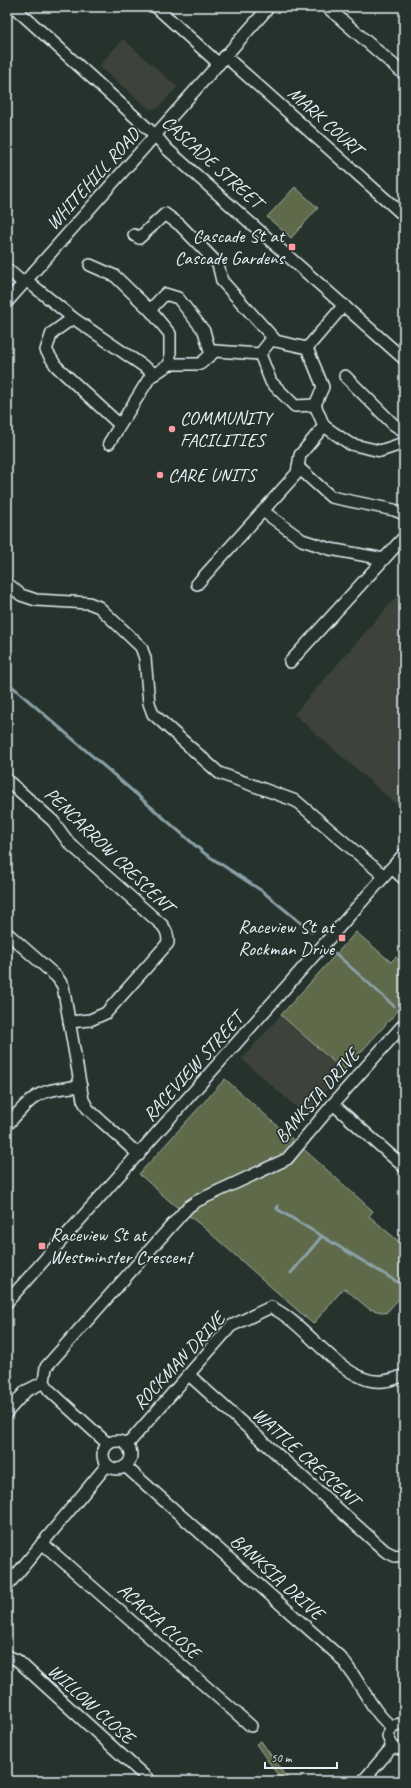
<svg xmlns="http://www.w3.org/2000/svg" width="411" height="1788" font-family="Caveat,sans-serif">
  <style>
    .built { fill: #3c433a }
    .green { fill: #5f6b4c; stroke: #a4aea2 }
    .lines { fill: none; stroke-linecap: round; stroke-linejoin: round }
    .stream { stroke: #8aa1a7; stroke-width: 3 }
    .minor-casing { stroke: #e8f1f8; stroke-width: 14 }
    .minor { stroke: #26332d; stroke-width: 11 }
    .poi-dot { fill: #ff9aa2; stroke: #26332d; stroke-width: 1.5 }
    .labels { text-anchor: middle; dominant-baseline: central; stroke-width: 3.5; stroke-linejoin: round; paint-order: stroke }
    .street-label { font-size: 19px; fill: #e8f1f8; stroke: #26332d }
    .poi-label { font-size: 19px; fill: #e8f1f8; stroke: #26332d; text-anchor: start }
  </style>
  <rect width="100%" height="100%" fill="#26332d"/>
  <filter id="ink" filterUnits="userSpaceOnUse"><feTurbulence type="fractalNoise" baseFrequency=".025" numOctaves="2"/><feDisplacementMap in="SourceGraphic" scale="8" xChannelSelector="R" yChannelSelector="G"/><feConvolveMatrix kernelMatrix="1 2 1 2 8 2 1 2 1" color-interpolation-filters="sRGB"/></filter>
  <g filter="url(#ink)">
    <g class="built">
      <path d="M123,39L177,87L158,108L149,109L99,66Z"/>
      <path d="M404,588V811L294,714Z"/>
      <path d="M281,1015L344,1071L305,1115L242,1059Z"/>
    </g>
    <g class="green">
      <path d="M295,187L318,208L291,238L267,217Z"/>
      <path d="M356,932L391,962L396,957L404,965V1004L344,1071L281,1015Z"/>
      <path d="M225,1079L373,1211L369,1216L404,1246V1293L386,1313L369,1309L344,1288L313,1324L201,1225L173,1204L139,1174Z"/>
      <path d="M261,1741L286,1777L291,1781H282L256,1744Z"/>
    </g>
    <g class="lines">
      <g class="stream">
        <path d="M7,682L204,853L262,891L312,932"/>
        <path d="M335,953L394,1006"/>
        <path d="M278,1206L277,1209L404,1286"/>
        <path d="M291,1273L322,1236"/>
      </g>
      <g class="minor-casing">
        <g id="minor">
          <path d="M14,7L156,136L167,149L404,359"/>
          <path d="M156,7L219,64"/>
          <path d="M327,7L404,74"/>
          <path d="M225,56L401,213"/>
          <path d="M134,235L139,238L165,214L180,225L218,264L222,281L276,341"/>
          <path d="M90,265L115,276L150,310L170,334V364"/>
          <path d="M7,269L23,283"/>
          <path d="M26,280L73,318L155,374"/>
          <path d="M7,302L269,7"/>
          <path d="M150,310L165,294L178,298L204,331L211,355"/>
          <path d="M73,318L52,333L46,350L56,366L120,425"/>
          <path d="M307,348L271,340L260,354L271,382L295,406L315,405L323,387L307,348L344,305"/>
          <path d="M345,376L393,424L404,431"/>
          <path d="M324,426L350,444L380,451L404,443"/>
          <path d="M109,443L150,377L170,364H200L215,351L260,354"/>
          <path d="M298,467L331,497L394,510L404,514"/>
          <path d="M263,511L302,540L330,549L384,559"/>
          <path d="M7,583L21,595L36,600L89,603L99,607L141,647L145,658L149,703L153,714L219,773L296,801L384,876"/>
          <path d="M197,584L297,473L300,455L324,426L315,405"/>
          <path d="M290,662L404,537"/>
          <path d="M7,780L53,821L69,843L162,925C167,931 168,935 168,943L106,1013L90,1020L69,1022"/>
          <path d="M392,868L404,879"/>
          <path d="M7,933L57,977L63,986L83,1100L88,1109L139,1155"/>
          <path d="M333,1104L404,1167"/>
          <path d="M7,1125C37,1092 36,1091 81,1086"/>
          <path d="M7,1302L404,854"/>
          <path d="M189,1375L385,1551L395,1556L404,1555"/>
          <path d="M7,1412L26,1391L44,1382"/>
          <circle cx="117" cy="1455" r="14"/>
          <path d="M108,1444L49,1390L44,1382L46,1367L188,1207L197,1201L287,1159L333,1104L404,1024"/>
          <path d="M127,1445L231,1326L271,1307C305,1324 329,1364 363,1378C376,1384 392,1381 404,1375"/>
          <path d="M125,1466L339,1656C356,1673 374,1717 392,1726"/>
          <path d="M42,1543L251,1726"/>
          <path d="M7,1586L107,1465"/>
          <path d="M7,1656L17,1660L150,1781"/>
          <path d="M404,1723L392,1726L388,1736L392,1747L404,1750"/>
          <path d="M363,1781L392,1747"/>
        </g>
      </g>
      <use href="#minor" class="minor"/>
    </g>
  </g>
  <g class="poi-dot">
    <rect x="288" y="243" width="8" height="8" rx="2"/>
    <circle cx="172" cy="429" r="4"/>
    <circle cx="160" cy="475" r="4"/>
    <rect x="338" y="934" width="8" height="8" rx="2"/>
    <rect x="38" y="1242" width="8" height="8" rx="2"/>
  </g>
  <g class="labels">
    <g class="street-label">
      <text transform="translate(325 121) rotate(42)">MARK COURT</text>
      <text transform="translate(212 162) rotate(42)">CASCADE STREET</text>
      <text transform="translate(93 179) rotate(-48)">WHITEHILL ROAD</text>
      <text transform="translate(109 850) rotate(44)">PENCARROW CRESCENT</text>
      <text transform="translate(193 1067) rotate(-48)">RACEVIEW STREET</text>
      <text transform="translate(317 1096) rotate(-49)">BANKSIA DRIVE</text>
      <text transform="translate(179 1361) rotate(-47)">ROCKMAN DRIVE</text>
      <text transform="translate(306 1457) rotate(42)">WATTLE CRESCENT</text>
      <text transform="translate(277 1577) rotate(42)">BANKSIA DRIVE</text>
      <text transform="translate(159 1621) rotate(42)">ACACIA CLOSE</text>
      <text transform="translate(91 1704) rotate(42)">WILLOW CLOSE</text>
    </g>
    <g class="poi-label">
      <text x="284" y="236" text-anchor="end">Cascade St at<tspan x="284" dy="22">Cascade Gardens</tspan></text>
      <text x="180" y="418">COMMUNITY<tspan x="180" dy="22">FACILITIES</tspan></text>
      <text x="168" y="475">CARE UNITS</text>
      <text x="334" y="927" text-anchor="end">Raceview St at<tspan x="334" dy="22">Rockman Drive</tspan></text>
      <text x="50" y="1235">Raceview St at<tspan x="50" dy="22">Westminster Crescent</tspan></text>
    </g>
  </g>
  <rect width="411" height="1788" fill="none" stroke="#26332d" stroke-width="24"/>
  <rect x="12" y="12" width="387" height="1764" fill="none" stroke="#e8f1f8" stroke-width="1.5" filter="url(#ink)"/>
  <path d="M265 1762v6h72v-6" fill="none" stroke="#e8f1f8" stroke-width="2"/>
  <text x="271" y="1762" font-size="12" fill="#e8f1f8" stroke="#26332d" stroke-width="3" paint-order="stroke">50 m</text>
</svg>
